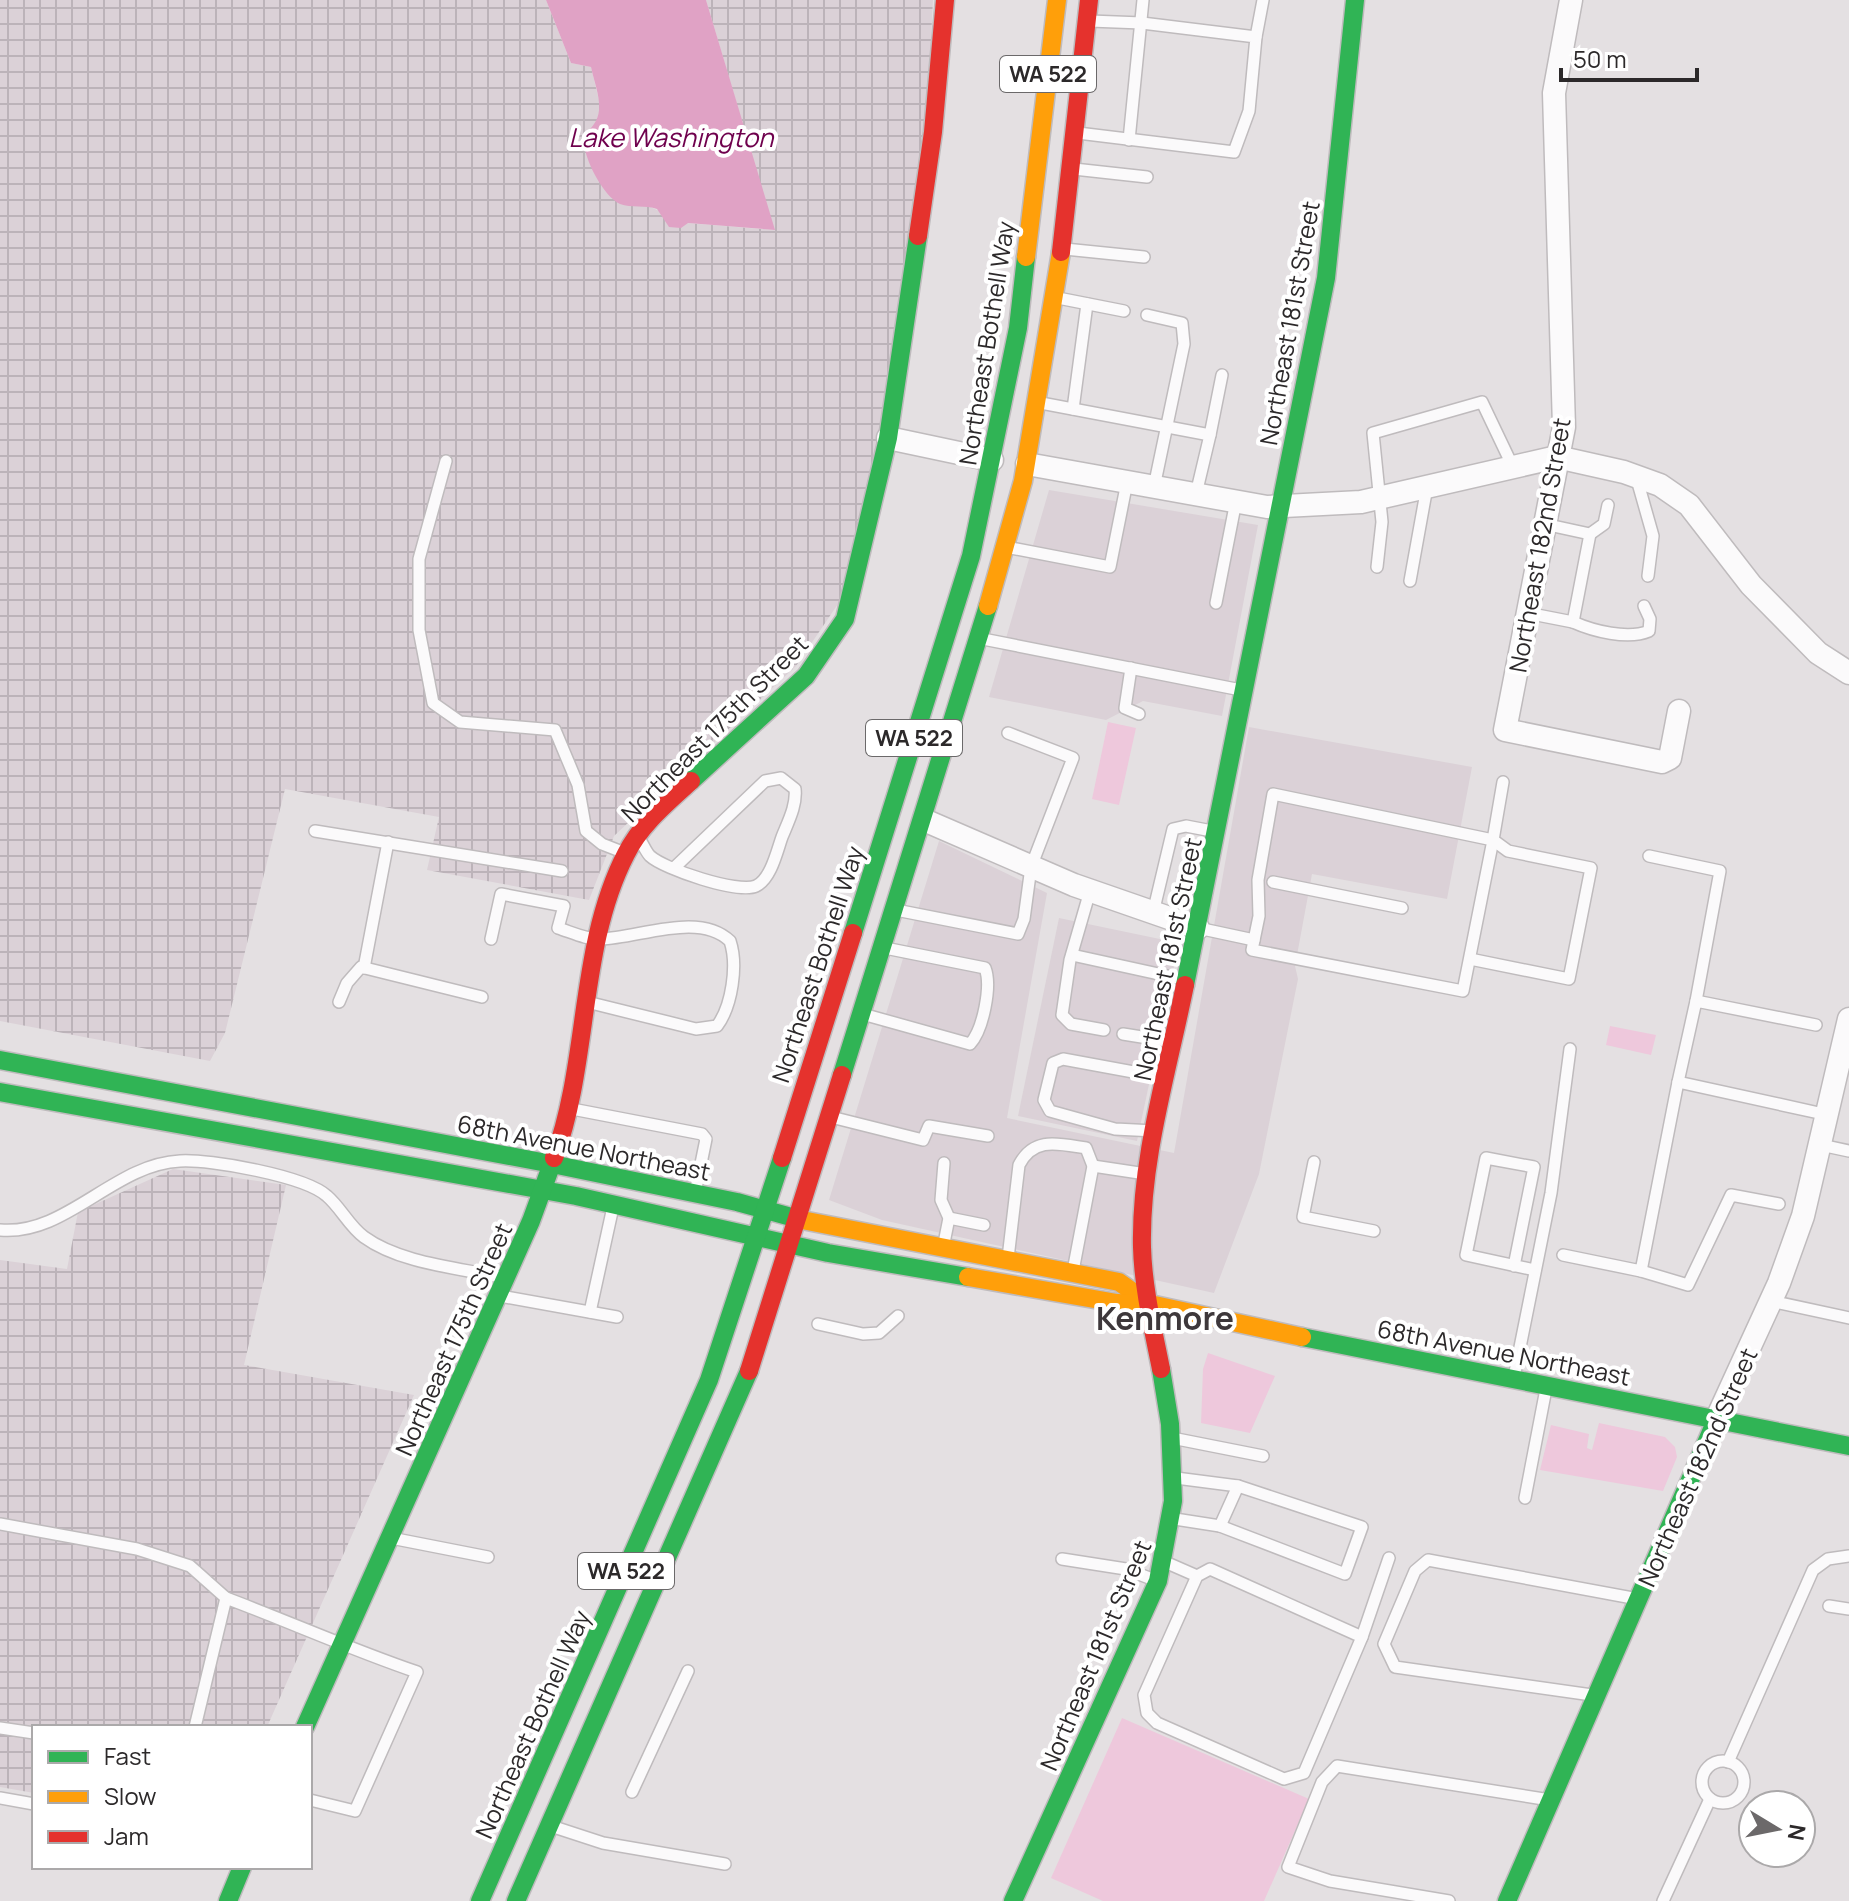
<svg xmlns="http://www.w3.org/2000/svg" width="1849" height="1901" font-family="Manrope,sans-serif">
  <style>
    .built { fill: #dbd1d7 }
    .industrial { fill: url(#industrial-grid) }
    .green { fill: #eec8dc }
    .water { fill: #e0a2c5 }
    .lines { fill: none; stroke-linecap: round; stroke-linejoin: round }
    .lane-casing { stroke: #bfbbbd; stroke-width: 14 }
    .street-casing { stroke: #bfbbbd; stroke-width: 25 }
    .fast-casing { stroke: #bfbbbd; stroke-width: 21 }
    .slow-casing { stroke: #bfbbbd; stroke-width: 21 }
    .jam-casing { stroke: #bfbbbd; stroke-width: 21 }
    .lane { stroke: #fbfafb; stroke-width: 11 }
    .street { stroke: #fbfafb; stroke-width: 22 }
    .fast { stroke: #30b455; stroke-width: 18 }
    .slow { stroke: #ff9f0a; stroke-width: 18 }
    .jam { stroke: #e5322d; stroke-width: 18 }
    .labels { text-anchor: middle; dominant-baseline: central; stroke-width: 8; stroke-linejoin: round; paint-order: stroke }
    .shield { fill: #fff; stroke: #6b696a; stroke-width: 2 }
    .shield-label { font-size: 22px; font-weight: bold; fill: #2c292a }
    .street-label { font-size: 24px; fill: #2c292a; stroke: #fff }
    .water-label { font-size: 26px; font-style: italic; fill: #6f004d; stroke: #fff }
    .district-label { font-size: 32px; font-weight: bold; fill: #3e383b; stroke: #fff }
  </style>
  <defs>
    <pattern id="industrial-grid" width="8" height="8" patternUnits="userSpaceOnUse" patternTransform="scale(2)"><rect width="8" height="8" fill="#dbd1d7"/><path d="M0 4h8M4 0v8" fill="none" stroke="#bcb3b9"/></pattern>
  </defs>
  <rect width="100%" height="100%" fill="#e4e0e2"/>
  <g class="built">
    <path d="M1049,490L1258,525L1222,716L1143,701L1106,720L989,697Z"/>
    <path d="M1249,727L1472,767L1447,899L1312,874L1295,966L1298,979L1259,1174L1214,1293L882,1220L829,1200L939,841L1047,893L1007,1118L1174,1153Z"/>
    <path d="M1059,918L1179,943L1137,1141L1018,1116Z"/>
  </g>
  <g class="industrial">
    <path d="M0,0H546L571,63L591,67L602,113L595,126L584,134L619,203L648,206L687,223L774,230L706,0H933L927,118L878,441L840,601L796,666L614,836L589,900L427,870L439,817L285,789L225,1033L210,1061L0,1021Z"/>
    <path d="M173,1169L286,1185L244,1365L414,1395L267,1727H34V1793L0,1787V1260L67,1269L78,1212Z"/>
  </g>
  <g class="green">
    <path d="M1108,722L1136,728L1119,805L1092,799Z"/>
    <path d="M1610,1026L1656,1035L1651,1055L1606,1045Z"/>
    <path d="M1208,1353L1275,1376L1250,1433L1201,1423L1203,1369Z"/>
    <path d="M1599,1423L1665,1437L1675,1447L1677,1457L1663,1491L1540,1470L1551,1425L1589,1434L1587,1448L1592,1450Z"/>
    <path d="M1122,1718L1309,1799L1264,1901H1103L1051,1878Z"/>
  </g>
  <path class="water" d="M546,0H706L775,230L688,223L681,228L669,227L657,209C646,205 631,208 620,204C602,196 580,152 584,134C609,116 597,94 591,67L571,63Z"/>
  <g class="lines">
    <g class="lane-casing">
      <g id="lane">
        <path d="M1256,37L1263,0"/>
        <path d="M1078,133L1234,152L1249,111L1256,37L1142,23L1090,21"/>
        <path d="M1129,140L1143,0"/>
        <path d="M1074,169L1147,177"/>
        <path d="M1065,249L1144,257"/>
        <path d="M1058,298L1124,311"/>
        <path d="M1147,315L1182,323L1184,344L1154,487"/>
        <path d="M1041,403L1210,435L1196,494"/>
        <path d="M1073,409L1087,304"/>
        <path d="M1210,435L1222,375"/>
        <path d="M446,461L419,559V630L433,703L460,722L555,730L578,785L586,831L602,844L625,853"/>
        <path d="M1636,476L1653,536L1648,576"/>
        <path d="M1544,524L1590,534L1604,524L1608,505"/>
        <path d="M1590,534L1573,622C1593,631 1628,640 1649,631L1650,619L1644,606"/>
        <path d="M1011,548L1110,567L1127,482"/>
        <path d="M1377,567L1382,522L1373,433L1482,402L1513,467"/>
        <path d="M1410,581L1427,487"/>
        <path d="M1216,603L1236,501"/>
        <path d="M1527,613L1573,622"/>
        <path d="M983,639L1241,690"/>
        <path d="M1131,668L1125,708L1139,714"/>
        <path d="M1273,794L1493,840L1463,991L1252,950L1259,916L1258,880Z"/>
        <path d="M315,831L562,871"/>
        <path d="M640,840C643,844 646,852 650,856C664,869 738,894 756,886C771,879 777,851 782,837C788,822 797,805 795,789L781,778L765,781L675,867"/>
        <path d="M1649,856L1720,871L1696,1001"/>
        <path d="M1273,882L1402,908"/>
        <path d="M1090,891L1070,960L1062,1015L1071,1024L1104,1030"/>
        <path d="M896,910L1018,934L1024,919L1031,867L1073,758L1008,733"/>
        <path d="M1153,913L1173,829L1186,826L1212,831"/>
        <path d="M1198,928L1254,940"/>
        <path d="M491,939L501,894L564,906L558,928C571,932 587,940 601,939C639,938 699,911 730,941C738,965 732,1006 717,1026L696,1029L587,1002"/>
        <path d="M1072,955L1186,980"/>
        <path d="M1470,959L1569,979L1591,868L1508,851L1493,840L1503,782"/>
        <path d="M364,968L388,842"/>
        <path d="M339,1002L347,983L361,967L482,997"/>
        <path d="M866,1015L970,1044C983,1030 992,986 985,968L885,948"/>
        <path d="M1123,1034L1173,1042"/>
        <path d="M1678,1082L1696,1001L1816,1025"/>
        <path d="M567,1108L702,1134L706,1139L695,1193"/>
        <path d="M831,1117L923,1140L929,1126L988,1136"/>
        <path d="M1155,1131L1115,1129L1050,1111L1044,1100L1053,1063L1063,1059L1166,1078"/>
        <path d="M1821,1145L1849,1151"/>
        <path d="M1314,1162L1303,1217L1374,1231"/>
        <path d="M1093,1166L1146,1174"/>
        <path d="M949,1218L984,1225"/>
        <path d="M0,1230C66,1236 114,1164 180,1161C210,1159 305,1176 327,1196C341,1208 349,1226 364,1237C401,1264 461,1268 505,1278"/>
        <path d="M943,1248L949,1218L941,1200L944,1163"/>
        <path d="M1563,1255L1641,1271L1678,1082L1828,1115"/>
        <path d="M1008,1258L1019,1165C1034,1136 1059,1144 1086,1148L1093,1166L1073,1271"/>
        <path d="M1514,1266L1534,1167L1486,1158L1466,1255L1535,1270"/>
        <path d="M1641,1271L1688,1285L1731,1195L1779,1204"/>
        <path d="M500,1296L617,1317"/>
        <path d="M1771,1301L1849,1318"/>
        <path d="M590,1312L613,1207"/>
        <path d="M818,1324L863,1334L879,1333L898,1316"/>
        <path d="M1514,1377L1551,1193L1570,1049"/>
        <path d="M1172,1438L1263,1456"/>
        <path d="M1525,1498L1546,1389"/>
        <path d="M1175,1519L1220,1526L1345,1574L1362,1527L1238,1486L1176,1478"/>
        <path d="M0,1524L137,1549L190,1566L226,1598L195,1727"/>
        <path d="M1220,1526L1238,1486"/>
        <path d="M391,1538L488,1557"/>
        <path d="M1062,1559L1126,1569L1157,1581"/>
        <path d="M1165,1562L1197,1576"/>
        <path d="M1210,1569L1362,1637L1304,1773L1284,1779L1157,1723L1147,1713L1144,1695L1197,1576Z"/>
        <path d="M226,1598C290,1622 352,1650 417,1672L355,1811L310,1800"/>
        <path d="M1829,1606L1849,1609"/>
        <path d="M1362,1637L1389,1558"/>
        <path d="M1592,1695L1395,1667L1384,1644L1415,1571L1428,1560L1638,1599"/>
        <path d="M0,1728L34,1733"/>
        <circle cx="1723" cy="1782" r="21"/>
        <path d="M1728,1762L1813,1570L1828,1559L1849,1556"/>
        <path d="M632,1792L688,1671"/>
        <path d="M0,1798L34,1804"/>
        <path d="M554,1827L603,1843L725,1864"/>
        <path d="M1449,1901L1330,1881L1288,1867L1322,1782L1337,1766L1550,1800"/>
        <path d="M1663,1901L1710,1799"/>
      </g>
    </g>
    <g class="street-casing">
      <g id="street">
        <path d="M1571,0L1554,93L1564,427L1505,730L1662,762L1670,758L1679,711"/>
        <path d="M888,438L992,460"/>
        <path d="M1027,464L1267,507L1361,502L1557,457L1624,472L1660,485L1689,505L1751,585L1818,653L1849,673"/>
        <path d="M924,820L1074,885L1198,928"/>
        <path d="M1717,1418L1779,1283L1803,1216L1849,1019"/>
      </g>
    </g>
    <g class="fast-casing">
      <g id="fast">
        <path d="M691,781L806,676L845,619L888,438L918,236"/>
        <path d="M853,933L971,556L1018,328L1026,257"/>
        <path d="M1185,985L1326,278L1355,0"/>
        <path d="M0,1060L552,1164L737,1202L802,1220"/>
        <path d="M842,1075L988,606"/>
        <path d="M0,1092L576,1196L828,1253L968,1277"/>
        <path d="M1302,1337L1849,1446"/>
        <path d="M305,1727L531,1221L554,1158"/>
        <path d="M228,1901L242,1867"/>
        <path d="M480,1901L709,1380L782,1158"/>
        <path d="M516,1901L749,1371"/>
        <path d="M1013,1901L1158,1581L1173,1501L1170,1424L1161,1369"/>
        <path d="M1507,1901L1717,1418"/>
      </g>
    </g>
    <g class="slow-casing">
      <g id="slow">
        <path d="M1026,257L1057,0"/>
        <path d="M988,606L1023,481L1061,252"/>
        <path d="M802,1220L1119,1282L1150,1304"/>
        <path d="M968,1277L1117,1303L1150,1304L1302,1337"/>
      </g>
    </g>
    <g class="jam-casing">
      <g id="jam">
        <path d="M918,236L933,132L945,0"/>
        <path d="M1061,252L1089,0"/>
        <path d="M554,1158C590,1061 578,947 626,854C641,824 667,803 691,781"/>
        <path d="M782,1158L853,933"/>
        <path d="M1161,1369C1153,1329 1143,1287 1142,1247C1140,1160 1168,1070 1185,985"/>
        <path d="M749,1371L842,1075"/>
      </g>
    </g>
    <use href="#lane" class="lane"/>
    <use href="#street" class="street"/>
    <use href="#fast" class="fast"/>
    <use href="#slow" class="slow"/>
    <use href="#jam" class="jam"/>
  </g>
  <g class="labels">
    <g class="shield">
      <rect x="1000" y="56" width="96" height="36" rx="6"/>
      <rect x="866" y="720" width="96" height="36" rx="6"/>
      <rect x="578" y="1553" width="96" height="36" rx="6"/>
    </g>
    <g class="shield-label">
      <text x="1048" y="74">WA 522</text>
      <text x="914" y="738">WA 522</text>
      <text x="626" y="1571">WA 522</text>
    </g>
    <g class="street-label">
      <text transform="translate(1289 323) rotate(-80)">Northeast 181st Street</text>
      <text transform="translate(986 343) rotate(-81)">Northeast Bothell Way</text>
      <text transform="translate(1539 545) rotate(-80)">Northeast 182nd Street</text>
      <text transform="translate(714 728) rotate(-45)">Northeast 175th Street</text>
      <text transform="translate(1167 959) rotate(-78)">Northeast 181st Street</text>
      <text transform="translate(817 964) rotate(-72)">Northeast Bothell Way</text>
      <text transform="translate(584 1147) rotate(11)">68th Avenue Northeast</text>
      <text transform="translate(453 1339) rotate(-66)">Northeast 175th Street</text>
      <text transform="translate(1504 1352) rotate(11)">68th Avenue Northeast</text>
      <text transform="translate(1697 1467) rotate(-66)">Northeast 182nd Street</text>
      <text transform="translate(1095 1655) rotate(-67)">Northeast 181st Street</text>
      <text transform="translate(532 1724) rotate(-66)">Northeast Bothell Way</text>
    </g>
    <g class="water-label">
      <text x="671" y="137">Lake Washington</text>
    </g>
    <g class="district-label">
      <text x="1165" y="1318">Kenmore</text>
    </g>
  </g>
  <rect x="32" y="1725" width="280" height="144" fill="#ffffff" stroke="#aba9aa" stroke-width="2"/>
  <rect x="48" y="1751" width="40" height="12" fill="#30b455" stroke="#aba9aa" stroke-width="2"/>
  <text x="104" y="1765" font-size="24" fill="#2c292a">Fast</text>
  <rect x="48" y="1791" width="40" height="12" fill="#ff9f0a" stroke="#aba9aa" stroke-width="2"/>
  <text x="104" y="1805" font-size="24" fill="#2c292a">Slow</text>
  <rect x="48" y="1831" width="40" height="12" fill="#e5322d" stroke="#aba9aa" stroke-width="2"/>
  <text x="104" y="1845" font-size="24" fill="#2c292a">Jam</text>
  <g transform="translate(1777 1829) rotate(100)"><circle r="38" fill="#ffffff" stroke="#aba9aa" stroke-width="2"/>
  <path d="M0-6L14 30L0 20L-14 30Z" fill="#6c696a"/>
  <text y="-12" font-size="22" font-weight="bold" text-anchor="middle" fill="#2c292a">N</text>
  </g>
  <path d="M1561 68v12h136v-12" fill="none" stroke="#2c292a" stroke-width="4"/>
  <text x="1573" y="68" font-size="24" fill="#2c292a" stroke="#ffffff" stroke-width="6" paint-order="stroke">50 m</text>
</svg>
